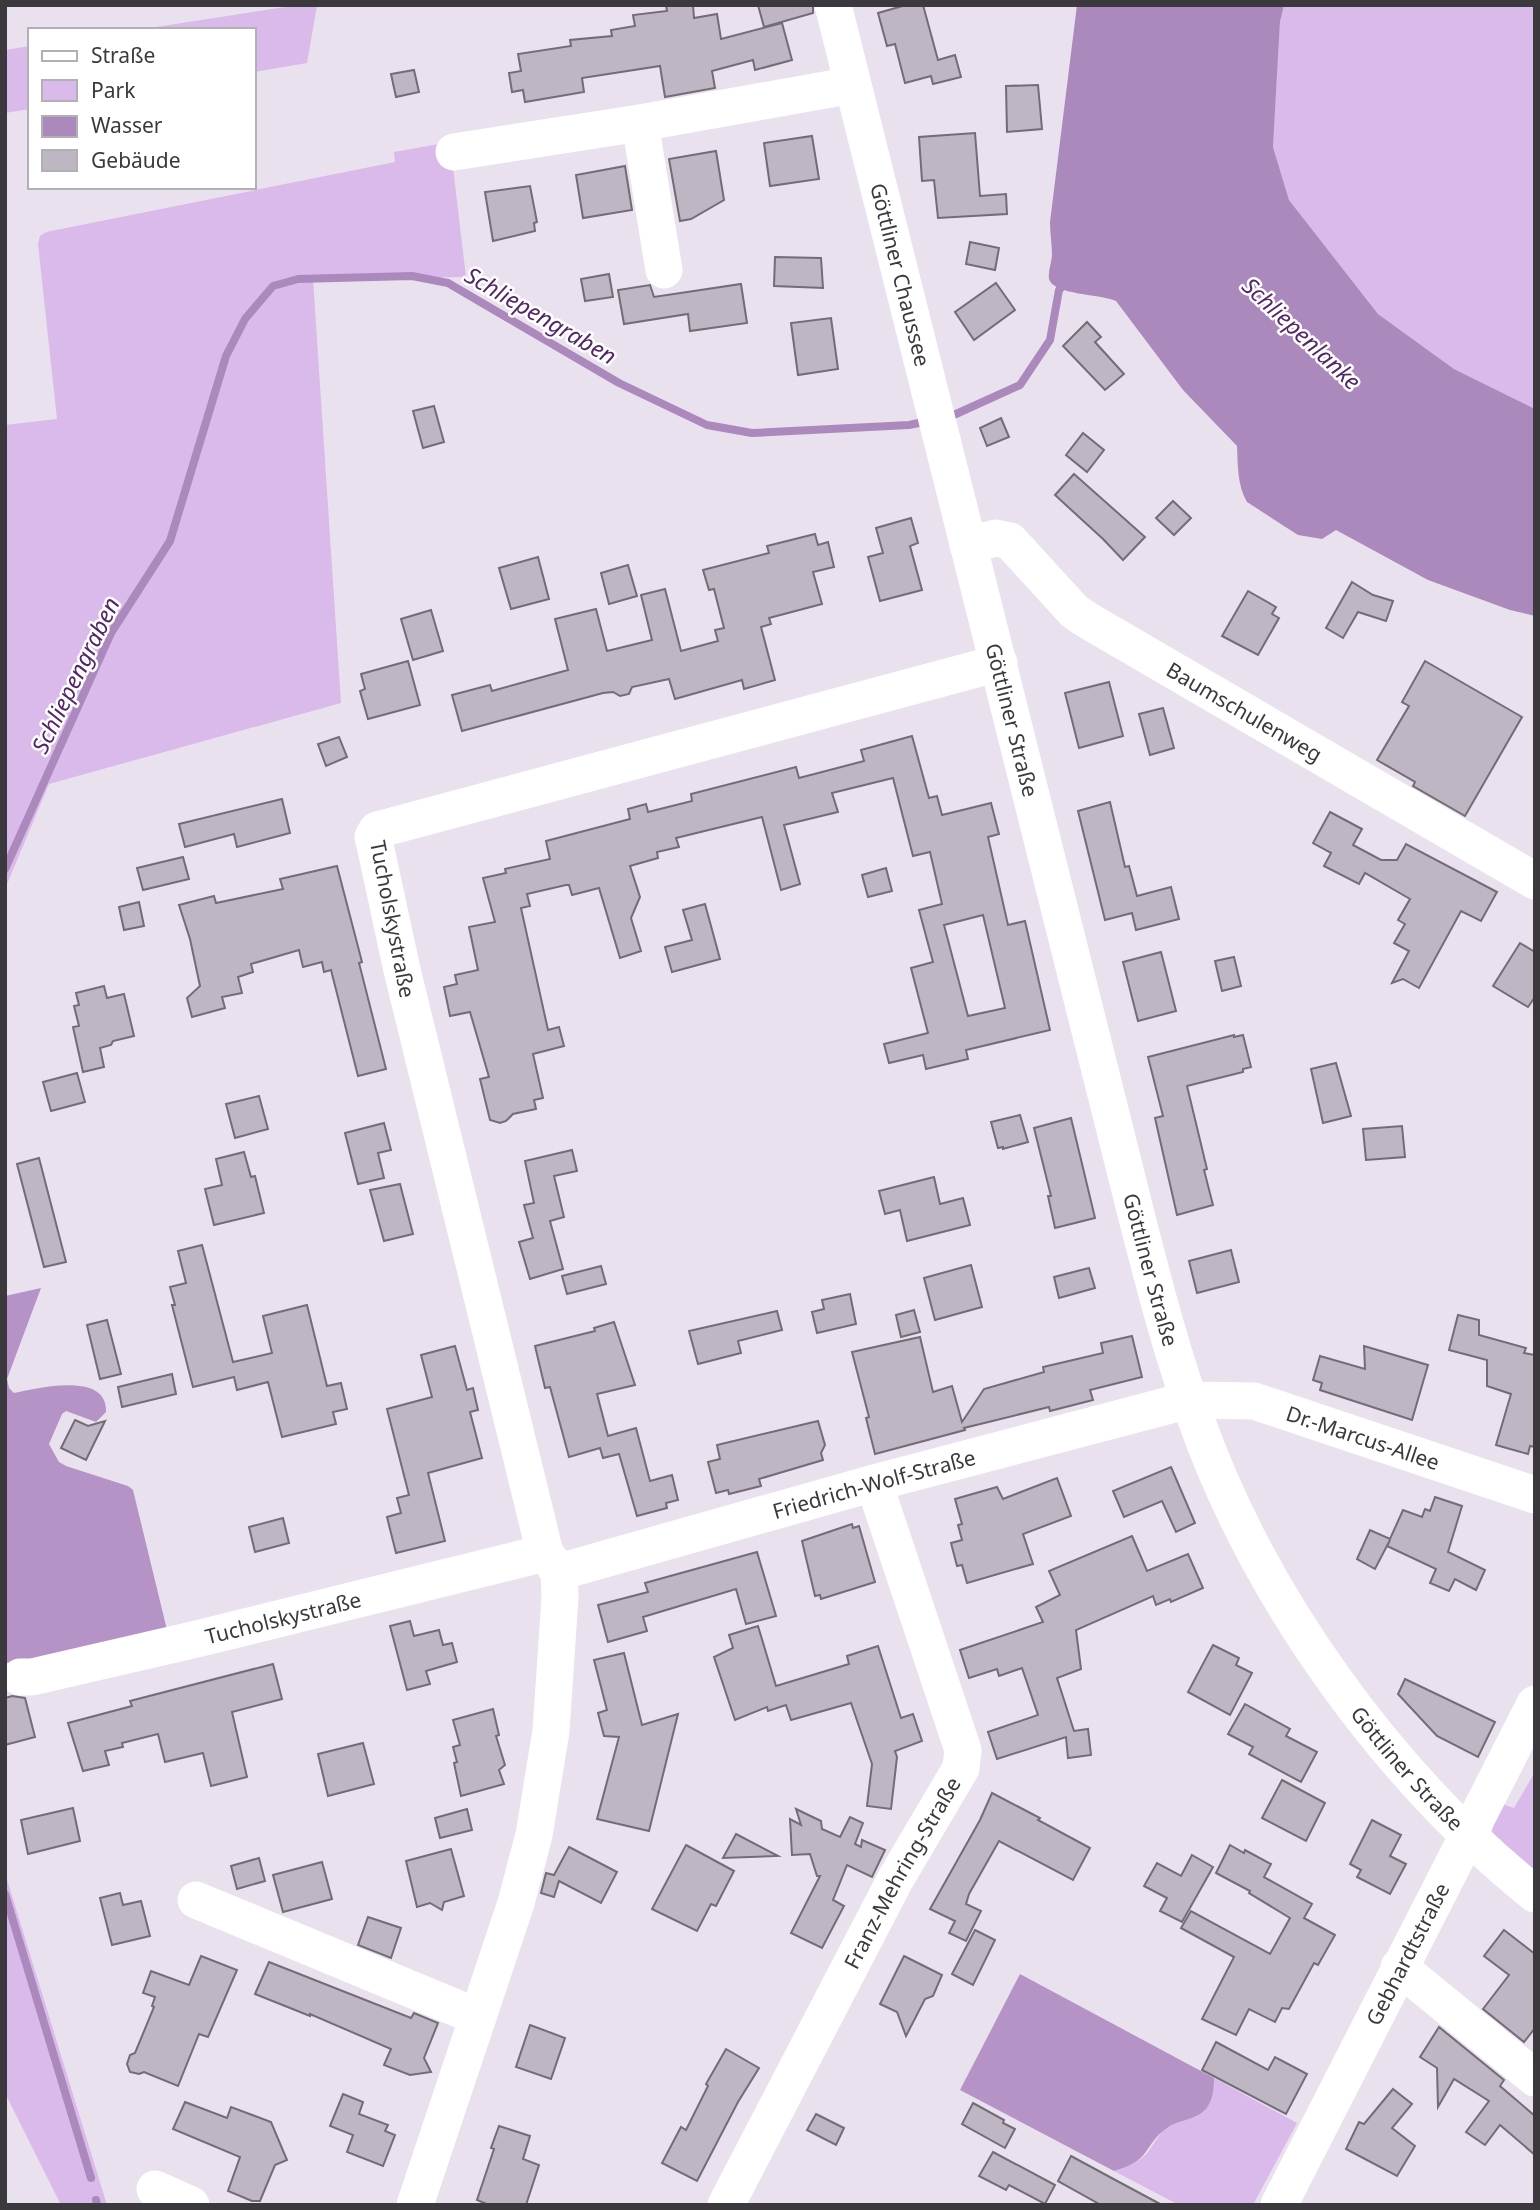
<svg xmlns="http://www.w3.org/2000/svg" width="1540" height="2210" font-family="'Noto Sans',sans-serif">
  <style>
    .green { fill: #dab9eb }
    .forest { fill: #b693c7 }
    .water { fill: #ac89bd }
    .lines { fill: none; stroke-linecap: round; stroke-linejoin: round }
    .stream { stroke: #ac89bd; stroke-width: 8 }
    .building { fill: #beb6c3; stroke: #736c77; stroke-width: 2; fill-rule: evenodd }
    .minor { stroke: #fff; stroke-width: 37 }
    .labels { text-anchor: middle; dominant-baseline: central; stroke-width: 5; stroke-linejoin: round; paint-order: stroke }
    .street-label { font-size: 21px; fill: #3c393e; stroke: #fff }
    .water-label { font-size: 23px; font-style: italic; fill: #532767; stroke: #fff }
  </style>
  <rect width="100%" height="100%" fill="#eae1ee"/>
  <g class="green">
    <path d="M298,5H317L307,63L254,72V30H137Z"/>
    <path d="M1284,5H1535V409L1454,369L1378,314L1289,200L1273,147L1280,22Z"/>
    <path d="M30,46V109L5,113V50Z"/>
    <path d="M450,142L466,277L313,279L341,703L49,784L5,889V425L57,419L38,244L40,236L46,232L395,162L394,152Z"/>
    <path d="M1535,1772V1876L1492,1835L1493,1819L1499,1803L1514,1808Z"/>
    <path d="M5,1873L107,2205H61L5,2093Z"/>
    <path d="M1214,2078L1297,2123L1253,2205H1179L1114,2171C1126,2168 1140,2162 1148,2152C1155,2143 1159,2132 1169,2126C1180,2119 1195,2121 1205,2110C1212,2102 1214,2088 1214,2078Z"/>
  </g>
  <g class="forest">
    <path d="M41,1288L7,1379L9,1388L14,1393C38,1388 108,1371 106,1412L96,1422L66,1411L62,1414L49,1444L59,1462L66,1466L128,1486L133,1490L168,1634L17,1665L5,1662V1296Z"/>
    <path d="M1020,1974L1214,2078C1214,2089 1213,2100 1206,2109C1195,2121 1179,2119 1167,2128C1142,2146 1152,2161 1114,2171L960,2090Z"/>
  </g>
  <path class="water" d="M1077,5H1284L1280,22L1273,147L1289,200L1378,314L1454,369L1535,409V616L1510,610L1428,580L1336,530L1322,539L1298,535L1247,502C1237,485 1238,465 1237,446L1183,390L1116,301C1101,294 1053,295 1049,279C1048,272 1051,264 1052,256C1052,245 1050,233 1050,222Z"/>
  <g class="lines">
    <g class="stream">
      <path d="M944,417L956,414L1020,385L1050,340L1059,290L1066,283"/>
      <path d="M5,869L111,633L170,541L226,356L245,319L273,286L298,279L412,276L448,283L619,383L707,425L752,433L909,425L928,421"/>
      <path d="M5,1894L91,2178"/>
      <path d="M96,2200L97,2205"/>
    </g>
  </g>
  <g class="building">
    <path d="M666,5H693L694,18L717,14L721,39L782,23L792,60L755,70L753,60L712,71L715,88L665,97L660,66L582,78L584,92L525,102L523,90L512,92L509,73L521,71L518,54L571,46L570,40L612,36L611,30L635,26L633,15L667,11Z"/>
    <path d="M758,5H813V13L764,27Z"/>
    <path d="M906,5H923L938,60L955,55L961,77L933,84L931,76L905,83L895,44L887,46L878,13Z"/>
    <path d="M414,70L419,92L396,97L391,74Z"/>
    <path d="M1038,85L1042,129L1007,132L1006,86Z"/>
    <path d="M975,133L980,196L1006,194L1007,214L938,218L934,180L922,181L919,137Z"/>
    <path d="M812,136L819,179L770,186L764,143Z"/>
    <path d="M716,151L724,200L691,219L680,221L669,159Z"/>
    <path d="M625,166L632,210L583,218L576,175Z"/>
    <path d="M530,186L537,222L534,223L535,231L493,241L485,192Z"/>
    <path d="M970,242L999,248L995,270L966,264Z"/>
    <path d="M775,257L821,258L823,288L774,286Z"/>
    <path d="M609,274L613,297L585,301L581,279Z"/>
    <path d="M996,283L1015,310L974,340L955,312Z"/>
    <path d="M741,284L747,323L690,331L688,314L624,324L618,290L650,285L654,297Z"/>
    <path d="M831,318L838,369L798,375L791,323Z"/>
    <path d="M1087,322L1101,337L1095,342L1124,374L1105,390L1063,346Z"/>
    <path d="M434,406L444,442L423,448L413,411Z"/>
    <path d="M1001,418L1009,437L987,446L980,428Z"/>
    <path d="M1083,433L1104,450L1087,472L1066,455Z"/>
    <path d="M1074,474L1145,537L1123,560L1103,539L1055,495Z"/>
    <path d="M1173,501L1191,518L1174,535L1156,518Z"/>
    <path d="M911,518L918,543L910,546L922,590L880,601L868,557L883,553L876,528Z"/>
    <path d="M815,534L818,545L828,542L834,567L813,572L822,604L769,618L771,624L761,627L775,680L744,689L742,680L675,699L669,679L632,687L629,694L620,696L613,692L603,693L462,731L452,695L490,685L492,691L568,670L555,619L596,609L607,651L652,640L641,595L665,589L681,651L718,641L715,630L724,628L714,589L709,590L703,570L769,553L767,546Z"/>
    <path d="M538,557L549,599L511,609L499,568Z"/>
    <path d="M628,565L637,596L609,604L601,573Z"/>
    <path d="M1352,582L1373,595L1393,601L1386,621L1358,612L1343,638L1326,628Z"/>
    <path d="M1248,591L1276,607L1272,614L1279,618L1258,655L1222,636Z"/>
    <path d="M431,610L443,651L413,660L401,619Z"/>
    <path d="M408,661L420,705L368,719L360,691L365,689L361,674Z"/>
    <path d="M1425,661L1522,717L1465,816L1413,786L1415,782L1377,760L1409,706L1402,702Z"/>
    <path d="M1109,682L1123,736L1079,748L1065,693Z"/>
    <path d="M1163,708L1174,748L1150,755L1139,714Z"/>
    <path d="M912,736L929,798L937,796L942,815L991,803L999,834L988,837L1008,925L1025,921L1050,1030L966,1050L968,1059L926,1069L923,1055L889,1063L884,1044L928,1033L911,968L933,962L919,910L942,904L930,852L913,856L893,778L832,793L838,812L784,825L800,884L781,890L762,817L676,838L679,847L657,852L658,858L630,866L640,897L631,918L641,951L620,958L599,888L572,895L569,885H566L527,894L530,906L521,908L548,1030L559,1027L564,1046L533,1054L543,1098L534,1100L536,1109L513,1114L506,1121L500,1123L490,1120L480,1079L489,1077L470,1012L450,1016L444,987L457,984L455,975L478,970L469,927L495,922L483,878L506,873L505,869L550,859L546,841L630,819L628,809L646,804L648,812L692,801L691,794L796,767L799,778L864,761L861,750ZM983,915L1005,1008L968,1016L944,925Z"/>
    <path d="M339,737L347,757L326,766L318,744Z"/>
    <path d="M282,799L290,833L237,847L234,834L185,847L179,824Z"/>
    <path d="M1110,802L1125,867L1129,866L1137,896L1171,887L1179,919L1136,930L1132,913L1105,920L1078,811Z"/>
    <path d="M1330,812L1362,829L1353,845L1381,860H1397L1406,844L1497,892L1481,921L1461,911L1419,988L1403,979L1392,983L1409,951L1394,943L1405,924L1398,920L1410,899L1365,873L1359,884L1324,866L1331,853L1313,843Z"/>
    <path d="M183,857L189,879L143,890L137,868Z"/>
    <path d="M337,866L362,962L359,963L386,1069L358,1076L331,970L324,972L322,962L303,967L299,950L251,964L253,972L238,977L242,993L222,997L225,1008L192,1017L187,998L200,986L190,939L179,905L214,896L216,903L283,889L280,879Z"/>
    <path d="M886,868L892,891L868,897L862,875Z"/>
    <path d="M139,902L144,926L124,930L119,907Z"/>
    <path d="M705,904L720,959L672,972L665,947L692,940L683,910Z"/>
    <path d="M1520,943L1535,952V997L1528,1007L1493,986Z"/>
    <path d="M1161,952L1176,1011L1138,1021L1123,962Z"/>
    <path d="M1234,957L1241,986L1222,991L1215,961Z"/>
    <path d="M104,986L107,998L124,994L134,1036L113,1041L111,1045L100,1048L104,1067L83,1072L73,1027L79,1026L74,1006L79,1005L76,993Z"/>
    <path d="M1234,1035V1037L1243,1035L1251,1067L1243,1069V1072L1187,1086L1207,1169L1204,1170L1213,1205L1177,1215L1155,1118L1163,1116L1148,1057Z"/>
    <path d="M1336,1063L1351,1116L1323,1123L1311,1069Z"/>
    <path d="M77,1073L85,1102L51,1111L43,1082Z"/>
    <path d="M259,1096L268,1129L235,1138L226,1104Z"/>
    <path d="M1020,1115L1028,1142L1003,1149V1147L998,1148L991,1122Z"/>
    <path d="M1071,1118L1095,1218L1055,1228L1048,1196H1051L1034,1128Z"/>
    <path d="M384,1123L391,1150L378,1153L384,1178L358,1184L345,1133Z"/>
    <path d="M1402,1126L1405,1157L1366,1160L1363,1129Z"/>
    <path d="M572,1150L577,1171L554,1176L564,1217L550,1221L563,1269L530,1279L519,1242L533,1238L524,1205L534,1203L525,1161Z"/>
    <path d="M244,1152L251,1177L255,1176L264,1213L214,1225L205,1189L222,1185L216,1159Z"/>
    <path d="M39,1158L66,1262L44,1267L17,1164Z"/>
    <path d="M934,1177L940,1204L963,1198L970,1225L907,1241L900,1210L885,1214L879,1191Z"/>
    <path d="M400,1184L413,1234L384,1241L370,1190Z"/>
    <path d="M202,1245L233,1362L272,1353L263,1316L307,1305L327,1386L341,1383L347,1409L333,1412L336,1424L282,1437L268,1382L237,1390L234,1377L193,1387L172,1305H175L170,1287L186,1283L178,1251Z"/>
    <path d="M1231,1250L1239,1282L1197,1293L1189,1261Z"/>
    <path d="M971,1265L982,1307L935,1320L924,1278Z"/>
    <path d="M601,1266L606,1284L567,1294L562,1276Z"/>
    <path d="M1089,1268L1095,1288L1059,1298L1054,1277Z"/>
    <path d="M850,1294L856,1324L817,1333L812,1312L824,1309L822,1300Z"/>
    <path d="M914,1310L920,1332L901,1337L896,1315Z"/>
    <path d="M777,1311L782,1330L738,1341L741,1353L698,1364L689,1331Z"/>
    <path d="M1458,1315L1479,1320V1335L1526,1348L1524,1353L1535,1355V1447L1530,1446L1528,1454L1496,1445L1511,1394L1487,1386V1360L1449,1350Z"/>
    <path d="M107,1320L121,1374L100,1379L87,1325Z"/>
    <path d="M614,1322L635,1385L597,1394L608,1436L636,1428L650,1481L672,1475L678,1500L666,1503L667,1508L637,1516L619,1454L603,1458L600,1448L569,1457L550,1387L545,1388L535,1346L595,1331L594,1328Z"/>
    <path d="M1132,1336L1142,1377L1090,1390L1093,1400L1050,1411L1049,1407L964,1428L965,1430L875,1454L866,1418L869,1417L852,1352L920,1337L933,1392L952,1386L962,1422L984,1389L1044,1372L1043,1367L1103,1353L1101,1343Z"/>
    <path d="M455,1346L467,1390L473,1388L478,1410L470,1412L482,1458L428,1473L445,1541L396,1553L387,1517L401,1513L397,1498L409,1495L387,1409L432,1397L421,1355Z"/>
    <path d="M1364,1346L1428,1365L1412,1420L1320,1390L1322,1383L1313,1380L1320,1356L1365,1369Z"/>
    <path d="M172,1374L176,1394L122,1407L118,1387Z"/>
    <path d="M75,1420L88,1426L105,1421L86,1460L61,1448Z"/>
    <path d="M818,1421L825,1445L821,1453L823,1460L759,1479L761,1486L729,1494L728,1490L716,1493L708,1462L720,1459L717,1445Z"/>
    <path d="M1171,1467L1195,1523L1176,1532L1162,1501L1124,1517L1113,1491Z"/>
    <path d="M1057,1478L1071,1516L1023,1534L1033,1564L967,1583L962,1565L957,1566L951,1543L962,1540L958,1525L962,1524L955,1499L997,1487L1003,1499Z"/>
    <path d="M1435,1497L1462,1506L1448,1552L1485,1570L1476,1590L1455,1579L1449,1591L1430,1583L1436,1569L1387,1546L1390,1540L1375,1569L1357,1559L1370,1530L1390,1539L1403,1510L1422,1517L1425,1509L1430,1511Z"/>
    <path d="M283,1518L289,1543L255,1552L249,1527Z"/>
    <path d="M852,1524L853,1528L859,1526L875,1582L821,1599L820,1595L815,1596L802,1541Z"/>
    <path d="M1132,1536L1147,1571L1188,1554L1203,1588L1171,1602L1170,1599L1156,1605L1153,1596L1076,1630L1081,1669L1057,1678L1074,1731L1088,1729L1091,1755L1068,1758L1066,1737L997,1759L988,1732L1038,1715L1022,1668L999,1676L997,1669L969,1678L960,1650L1043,1622L1036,1607L1060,1595L1049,1571Z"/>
    <path d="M757,1552L776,1616L746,1624L736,1589L643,1617L647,1631L608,1642L598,1605L648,1592L645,1583Z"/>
    <path d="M410,1621L414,1636L439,1630L443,1645L452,1643L457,1662L426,1671L430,1684L407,1690L390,1626Z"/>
    <path d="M758,1626L776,1686L849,1664L847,1656L878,1646L901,1718L913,1714L922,1741L895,1751L897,1757L891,1809L867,1806L872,1764L851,1703L791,1720L786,1705L768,1711L767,1707L735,1720L714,1657L733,1648L729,1635Z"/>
    <path d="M1213,1645L1239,1658L1236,1665L1252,1673L1230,1715L1188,1692Z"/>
    <path d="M624,1653L642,1725L678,1714L649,1831L597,1819L619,1737L604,1736L598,1713L607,1710L594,1660Z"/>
    <path d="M273,1664L282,1699L232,1712L247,1777L211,1786L203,1753L165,1762L158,1734L122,1743L123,1747L105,1751L109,1765L83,1771L68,1723L132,1706L130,1701Z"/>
    <path d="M1405,1679L1495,1722L1478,1757L1437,1736L1398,1694Z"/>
    <path d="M12,1696L25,1698L35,1737L5,1745V1698Z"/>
    <path d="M1245,1704L1290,1729L1286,1736L1317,1752L1301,1782L1249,1754L1253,1747L1228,1734Z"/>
    <path d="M493,1709L499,1735L496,1736L505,1765L499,1770L504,1784L461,1796L454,1763L457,1762L453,1747L460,1745L453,1720Z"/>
    <path d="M363,1743L374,1784L328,1796L318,1754Z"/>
    <path d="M1282,1780L1325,1803L1306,1841L1262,1818Z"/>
    <path d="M992,1793L1040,1818L1038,1820L1090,1848L1073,1880L999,1841L969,1894L966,1904L981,1911L966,1941L949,1933L955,1921L930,1909L980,1820Z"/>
    <path d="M73,1808L80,1841L28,1854L21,1820Z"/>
    <path d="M467,1809L472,1830L440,1838L435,1818Z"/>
    <path d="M796,1809L821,1821L822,1829L840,1837L850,1817L863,1823L855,1844L861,1847L862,1840L885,1850L872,1877L847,1865L833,1900L844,1906L822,1948L791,1933L820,1876H817L810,1854L792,1855L790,1819L801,1825Z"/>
    <path d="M1372,1820L1401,1835L1390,1856L1406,1864L1390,1894L1357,1877L1361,1870L1350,1864Z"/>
    <path d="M736,1834L778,1856L723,1858Z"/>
    <path d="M686,1845L734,1871L716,1906L711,1904L697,1931L652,1909Z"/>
    <path d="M1230,1845L1244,1853L1245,1850L1271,1864L1264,1877L1312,1904L1304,1918L1335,1935L1318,1965L1314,1963L1289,2009L1282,2008L1275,2022L1249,2009L1236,2035L1202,2019L1234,1957L1181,1928L1191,1911L1270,1954L1290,1918L1249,1893L1250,1891L1216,1873Z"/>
    <path d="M569,1847L617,1872L601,1903L559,1881L554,1897L541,1893L546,1873L554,1875Z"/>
    <path d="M451,1849L464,1896L444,1902L442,1910L430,1903L417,1907L406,1861Z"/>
    <path d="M1192,1855L1213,1867L1182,1922L1160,1911L1167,1898L1144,1886L1157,1863L1181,1876Z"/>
    <path d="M259,1858L265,1881L237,1889L231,1866Z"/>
    <path d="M322,1862L332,1899L283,1912L273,1875Z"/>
    <path d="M120,1893L123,1905L141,1901L150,1936L112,1945L100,1898Z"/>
    <path d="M368,1917L401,1928L391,1958L358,1945Z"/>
    <path d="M975,1930L995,1940L973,1985L952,1974Z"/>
    <path d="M1504,1930L1535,1954V2028L1524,2042L1483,2009L1509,1975L1484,1956Z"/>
    <path d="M201,1956L237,1970L208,2037L199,2034L178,2086L144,2072L139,2074L130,2072L127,2064L130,2055L135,2053L154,2007L152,2006L155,1997L143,1993L151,1971L189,1985Z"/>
    <path d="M904,1956L942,1975L933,1996L925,1999L906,2036L897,2012L880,2004Z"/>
    <path d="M269,1962L411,2018L414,2013L438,2023L424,2058L431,2072L410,2075L384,2065L391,2049L310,2014V2016L255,1994Z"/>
    <path d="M530,2025L565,2038L551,2079L516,2067Z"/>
    <path d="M1439,2027L1504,2080L1500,2086L1535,2116V2155L1500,2125L1485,2145L1466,2132L1489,2101L1454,2079L1438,2107L1437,2068L1420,2057Z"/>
    <path d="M1216,2042L1268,2070L1275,2057L1307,2074L1286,2114L1202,2070Z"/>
    <path d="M726,2049L759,2068L738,2102L697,2181L662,2163L681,2127L686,2130L708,2086L706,2084Z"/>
    <path d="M1393,2089L1412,2104L1392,2128L1415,2146L1397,2176L1346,2149L1359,2122L1364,2124Z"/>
    <path d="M343,2094L363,2102L359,2114L388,2125L385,2131L395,2135L383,2166L347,2152L353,2135L330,2126Z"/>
    <path d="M185,2102L227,2118L231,2107L271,2122L287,2160L275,2165L260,2201H252L228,2191L240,2157L173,2129Z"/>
    <path d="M973,2103L1004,2120L1003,2123L1015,2129L1005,2148L962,2124Z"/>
    <path d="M816,2114L844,2128L836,2145L807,2130Z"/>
    <path d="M499,2126L530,2136L523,2159L539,2165L526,2205H489L477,2200L494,2149L491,2148Z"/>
    <path d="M993,2152L1055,2185L1045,2204L1009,2185L1006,2190L979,2176Z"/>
    <path d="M1071,2156L1119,2182L1162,2205H1101L1058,2181Z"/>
  </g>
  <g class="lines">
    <g class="minor">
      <path id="s1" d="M833,5L1136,1214C1154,1284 1172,1355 1197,1422C1261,1600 1388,1776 1535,1894"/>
      <path d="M640,123L664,270"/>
      <path d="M454,152L640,123L853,85"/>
      <path id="s2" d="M968,545L996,538L1010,541L1074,611L1087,620L1535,881"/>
      <path d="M545,1553L402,970L375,845L373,837L377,830L999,663"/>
      <path id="s3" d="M559,1572L874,1483L1189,1400L1254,1401L1535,1495"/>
      <path id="s4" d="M20,1677H32L201,1638L545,1553L559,1572L560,1597L551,1731L534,1835L516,1903L415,2205"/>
      <path d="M196,1900L478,2017"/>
      <path d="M1399,1967L1535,2078"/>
      <path d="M155,2189L191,2205"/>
      <path id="s5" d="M726,2205L895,1880L961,1768L963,1750L874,1483"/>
      <path id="s6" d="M1279,2205L1535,1704"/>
    </g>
  </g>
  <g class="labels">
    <g class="street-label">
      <text stroke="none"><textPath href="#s1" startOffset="278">Göttliner Chaussee</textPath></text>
      <text stroke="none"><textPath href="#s2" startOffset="336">Baumschulenweg</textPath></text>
      <text stroke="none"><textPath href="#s1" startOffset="737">Göttliner Straße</textPath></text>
      <text transform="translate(393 919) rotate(79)">Tucholskystraße</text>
      <text stroke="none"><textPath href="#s1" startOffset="1304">Göttliner Straße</textPath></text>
      <text stroke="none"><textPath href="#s3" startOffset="833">Dr.-Marcus-Allee</textPath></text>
      <text stroke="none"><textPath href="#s3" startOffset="327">Friedrich-Wolf-Straße</textPath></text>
      <text stroke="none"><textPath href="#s4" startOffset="270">Tucholskystraße</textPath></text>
      <text stroke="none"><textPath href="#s1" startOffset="1871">Göttliner Straße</textPath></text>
      <text stroke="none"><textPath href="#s5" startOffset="376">Franz-Mehring-Straße</textPath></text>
      <text stroke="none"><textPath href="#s6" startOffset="282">Gebhardtstraße</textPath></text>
    </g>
    <g class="water-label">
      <text transform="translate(541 315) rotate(30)">Schliepengraben</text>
      <text transform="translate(1302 333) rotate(43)">Schliepenlanke</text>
      <text transform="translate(75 675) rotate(-64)">Schliepengraben</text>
    </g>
  </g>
  <rect width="1540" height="2210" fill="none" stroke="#3c393e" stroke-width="14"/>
  <rect x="28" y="28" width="228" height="161" fill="#ffffff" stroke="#b1b0b2" stroke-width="2"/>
  <rect x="42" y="51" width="35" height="10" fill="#ffffff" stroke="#b1b0b2" stroke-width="2"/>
  <text x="91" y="63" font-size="21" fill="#3c393e">Straße</text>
  <rect x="42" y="80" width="35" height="21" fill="#dab9eb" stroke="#b1b0b2" stroke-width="2"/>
  <text x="91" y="98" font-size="21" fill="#3c393e">Park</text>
  <rect x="42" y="116" width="35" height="21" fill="#ac89bd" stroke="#b1b0b2" stroke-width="2"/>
  <text x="91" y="133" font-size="21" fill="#3c393e">Wasser</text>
  <rect x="42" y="150" width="35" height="21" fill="#beb6c3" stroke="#b1b0b2" stroke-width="2"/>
  <text x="91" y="168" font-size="21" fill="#3c393e">Gebäude</text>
</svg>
